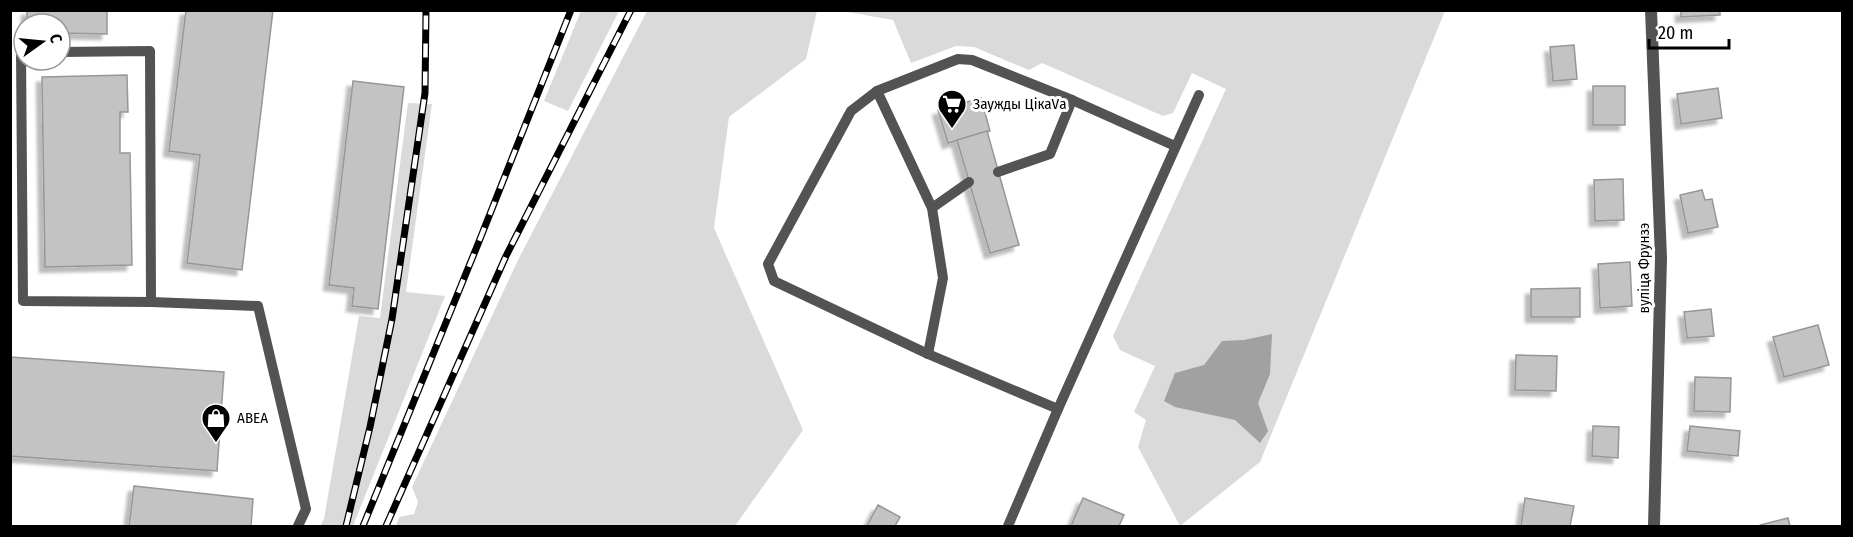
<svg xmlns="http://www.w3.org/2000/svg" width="1853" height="537" font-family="'Fira Sans Condensed',sans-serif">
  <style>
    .green { fill: #dadada }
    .water { fill: #a1a1a1 }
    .building { fill: #c3c3c3; stroke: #979797; stroke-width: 1.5; filter: url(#shadow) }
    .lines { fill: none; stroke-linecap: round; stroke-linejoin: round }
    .lane { stroke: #535353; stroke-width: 10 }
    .street { stroke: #535353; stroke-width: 12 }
    .rail-casing { stroke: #000; stroke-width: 7 }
    .rail { stroke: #fff; stroke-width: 4.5; stroke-dasharray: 14; stroke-linecap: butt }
    .labels { text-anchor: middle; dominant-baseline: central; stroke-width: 6; stroke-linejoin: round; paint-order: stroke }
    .poi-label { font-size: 15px; fill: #000; stroke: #fff; text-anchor: start }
    .street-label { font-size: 15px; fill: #000; stroke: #fff }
  </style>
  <defs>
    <filter id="shadow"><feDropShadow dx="-5.5" dy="5.5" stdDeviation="1.5" flood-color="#0004"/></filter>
  </defs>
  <rect width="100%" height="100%" fill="#fff"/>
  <g class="green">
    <path d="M581,11H619L568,111L544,101Z"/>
    <path d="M647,11H817L806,59L729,117L714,228L803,430L735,526H396L399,517L414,514L418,502L412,487L518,260Z"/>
    <path d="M842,11H1445L1260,462L1180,526L1138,447L1146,420L1134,412L1155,366L1120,350L1113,336L1226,89L1192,73L1173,113L1163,116L1042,63L1029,70L974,47L956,46L911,63L893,20Z"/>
    <path d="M408,103L432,104L406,292L445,296L353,526H320L324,519L359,316L380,318Z"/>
  </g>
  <path class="water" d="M1272,334L1270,374L1258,403L1268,431L1260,443L1235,420L1175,407L1164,401L1175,373L1204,365L1222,341L1244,340Z"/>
  <g class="building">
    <path d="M27,10H107V34L60,33V24H27Z"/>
    <path d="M186,10H273L242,270L187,263L200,155L169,151Z"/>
    <path d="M1681,10H1720V15L1681,17Z"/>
    <path d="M1574,45L1577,79L1553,81L1550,47Z"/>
    <path d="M127,75L128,112H120V153H130L132,265L45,267L42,77Z"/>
    <path d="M353,81L404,87L378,309L352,306L354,288L329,285Z"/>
    <rect x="1593" y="86" width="32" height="39"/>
    <path d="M1718,88L1722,118L1681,124L1677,94Z"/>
    <path d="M981,98L990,131L948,143L938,110Z"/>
    <path d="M987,131L1019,245L990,253L957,140Z"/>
    <path d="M1623,179L1624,220L1595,221L1594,180Z"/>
    <path d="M1702,190L1705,200L1712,199L1718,227L1688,233L1680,195Z"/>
    <path d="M1630,262L1632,306L1600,308L1598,264Z"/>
    <path d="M1580,288V317H1531V289Z"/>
    <path d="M1711,309L1714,336L1687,338L1684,312Z"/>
    <path d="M1818,325L1829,365L1784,377L1773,337Z"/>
    <path d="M1516,355L1557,356L1556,391L1515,390Z"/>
    <path d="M10,357L224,372L217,471L10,456Z"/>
    <path d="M1695,377L1731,378L1730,412L1694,411Z"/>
    <path d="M1593,426L1619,427L1618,458L1592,456Z"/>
    <path d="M1690,426L1740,431L1738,456L1687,451Z"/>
    <path d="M134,486L253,499L251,526H129Z"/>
    <path d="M1083,498L1124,515L1119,526H1071Z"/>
    <path d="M1525,498L1574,506L1570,526H1521Z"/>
    <path d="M878,505L900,517L895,526H867Z"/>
    <path d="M1788,518L1790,526H1760V525Z"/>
  </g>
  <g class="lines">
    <g class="lane">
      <path d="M24,52H21L23,301L151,302L258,306L306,509L298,526"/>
      <path d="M60,52L150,51L151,302"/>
      <path d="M877,91L932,208"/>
      <path d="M998,172L1050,154L1072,100"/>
      <path d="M928,354L943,278L932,208L969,182"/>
      <path d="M1058,409L928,354L774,281L768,264L851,111L877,91L958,59L972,60L1072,100L1175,146"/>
      <path d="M1008,526L1058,409L1199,95"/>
    </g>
    <path class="street" d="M1651,10L1661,258L1654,526"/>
    <g class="rail-casing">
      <g id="rail">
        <path d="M346,526L370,427L392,319L425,93L426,10"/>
        <path d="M363,526L478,244L571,10"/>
        <path d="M386,526L506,256L631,10"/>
      </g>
    </g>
    <use href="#rail" class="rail"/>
  </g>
  <defs>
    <g id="supermarket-pin" transform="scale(1.5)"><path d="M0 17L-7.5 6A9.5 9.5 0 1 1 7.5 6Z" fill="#000" stroke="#fff"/><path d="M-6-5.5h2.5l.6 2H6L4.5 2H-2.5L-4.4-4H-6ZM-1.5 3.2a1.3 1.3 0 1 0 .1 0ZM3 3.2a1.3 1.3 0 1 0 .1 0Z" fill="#fff"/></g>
    <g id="shop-pin" transform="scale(1.5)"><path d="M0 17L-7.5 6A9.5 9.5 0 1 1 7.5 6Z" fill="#000" stroke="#fff"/><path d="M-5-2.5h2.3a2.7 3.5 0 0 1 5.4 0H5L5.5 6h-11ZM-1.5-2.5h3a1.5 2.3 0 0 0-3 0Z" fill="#fff"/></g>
  </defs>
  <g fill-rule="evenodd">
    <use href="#supermarket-pin" x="952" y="104"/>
    <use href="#shop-pin" x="216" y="418"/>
  </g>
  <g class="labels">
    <g class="poi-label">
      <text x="973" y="104">Заужды ЦікаVа</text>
      <text x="237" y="418">АВЕА</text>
    </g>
    <g class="street-label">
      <text transform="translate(1644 268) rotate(-90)">вуліца Фрунзэ</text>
    </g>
  </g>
  <rect width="1853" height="537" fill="none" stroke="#000000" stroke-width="24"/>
  <g transform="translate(42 42) rotate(75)"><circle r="28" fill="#ffffff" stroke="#999999" stroke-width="1.5"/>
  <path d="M0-4.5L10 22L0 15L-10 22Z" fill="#000000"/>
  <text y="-9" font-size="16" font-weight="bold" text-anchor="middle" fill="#000000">С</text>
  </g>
  <path d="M1649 39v9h80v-9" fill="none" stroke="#000000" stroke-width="3"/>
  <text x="1658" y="39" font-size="18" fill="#000000" stroke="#ffffff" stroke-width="4.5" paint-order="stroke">20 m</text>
</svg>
